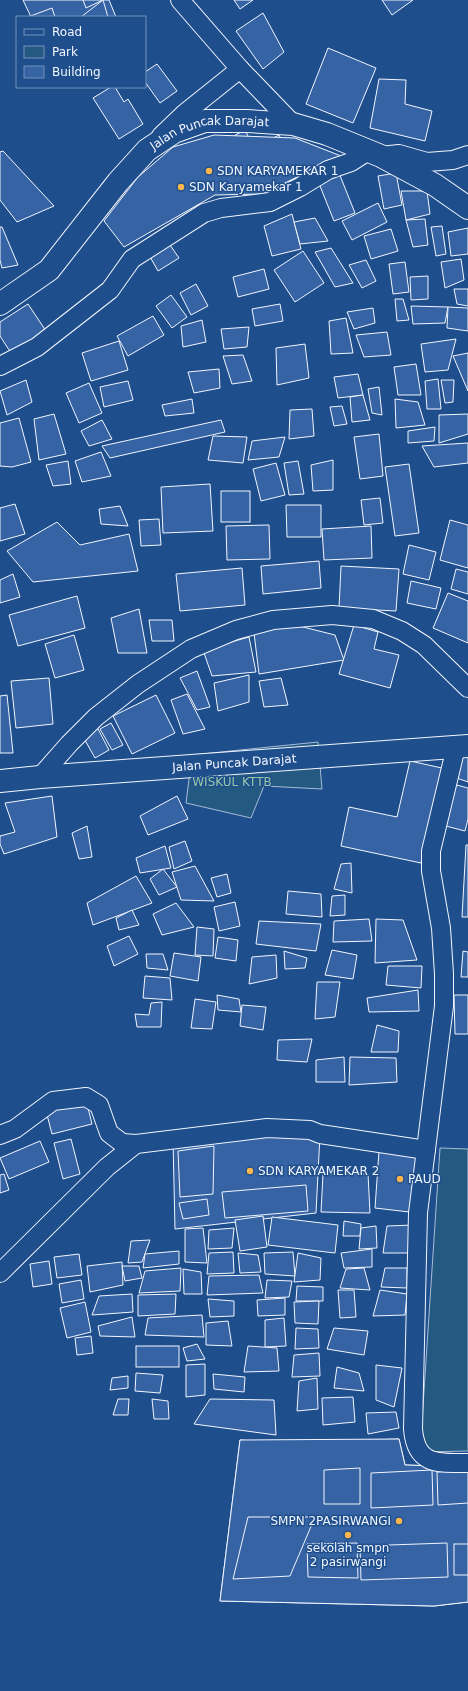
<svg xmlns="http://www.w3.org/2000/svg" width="468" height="1691" font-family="'DejaVu Sans',sans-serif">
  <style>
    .green { fill: #245a82; stroke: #a8bbd7 }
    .building { fill: #3563a3; stroke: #f2f6ff }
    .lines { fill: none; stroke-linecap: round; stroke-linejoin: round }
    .street-casing { stroke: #f2f6ff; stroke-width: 20 }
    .secondary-casing { stroke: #f2f6ff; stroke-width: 24 }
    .street { stroke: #1f4e8c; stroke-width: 18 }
    .secondary { stroke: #1f4e8c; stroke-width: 22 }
    .poi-dot { fill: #ffb74d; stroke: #1f4e8c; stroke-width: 1.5 }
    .labels { text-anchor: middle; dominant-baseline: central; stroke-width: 3; stroke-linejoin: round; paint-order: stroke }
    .street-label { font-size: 12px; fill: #f2f6ff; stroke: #1f4e8c }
    .poi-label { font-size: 12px; fill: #f2f6ff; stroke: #1f4e8c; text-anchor: start }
    .park-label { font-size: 12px; fill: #97c8a6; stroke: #1f4e8c }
  </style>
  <rect width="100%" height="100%" fill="#1f4e8c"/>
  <g class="green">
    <path d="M318,742L322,789L264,786L251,818L186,803L192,755Z"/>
    <path d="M440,1148L468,1149V1451L420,1452Z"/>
  </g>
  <g class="building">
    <path d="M23,0H109L116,17H31Z"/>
    <path d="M83,0H103L86,8Z"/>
    <path d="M103,0L108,17H81Z"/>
    <path d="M234,0H253L240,9Z"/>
    <path d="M382,0H413L392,15Z"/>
    <path d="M52,8L55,17H28Z"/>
    <path d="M263,13L284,52L263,69L236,31Z"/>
    <path d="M328,48L376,68L353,123L306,104Z"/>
    <path d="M157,64L177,91L160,103L145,82V72Z"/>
    <path d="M379,79L406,80L405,104L432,111L425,141L370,128Z"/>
    <path d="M111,87H115L124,102L128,99L143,124L119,139L93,98Z"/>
    <path d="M245,130L254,148L279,135L300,176L269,192L254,163L196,194L201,203L127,242L112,214L137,201L135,197L164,182L160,175Z"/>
    <path d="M214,135L295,138L341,156L262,194L215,195L124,247L104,221L138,177L173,147Z"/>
    <path d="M3,151L54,206L17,222L0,200V152Z"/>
    <path d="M339,173L355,213L334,221L318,181Z"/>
    <path d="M396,173L402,205L384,209L378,176Z"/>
    <path d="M401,191H427L430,214L406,220Z"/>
    <path d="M378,203L387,222L352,240L342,221Z"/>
    <path d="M292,214L301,249L272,256L264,226Z"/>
    <path d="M315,218L328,241L300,244L294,222Z"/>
    <path d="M425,219L428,245L413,247L406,220Z"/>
    <path d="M442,226L446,254L436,256L431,227Z"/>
    <path d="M0,227H2L18,265L2,268L0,260Z"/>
    <path d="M468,228V254L451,256L448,232Z"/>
    <path d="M391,229L398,251L371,259L364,236Z"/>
    <path d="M168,242L179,258L158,271L149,255Z"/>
    <path d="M331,248L353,283L335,287L315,252Z"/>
    <path d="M303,251L324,283L295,302L274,270Z"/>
    <path d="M461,259L464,280L445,288L441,262Z"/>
    <path d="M366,260L376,281L362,288L349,265Z"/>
    <path d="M405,262L409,292L393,294L389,264Z"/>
    <path d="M264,269L269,289L238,297L233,277Z"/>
    <path d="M428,276V299L411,300L410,277Z"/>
    <path d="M196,284L208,306L191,315L180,293Z"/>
    <path d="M454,289H468V306L457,304Z"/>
    <path d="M171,295L187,317L172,328L156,306Z"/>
    <path d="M395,299H403L409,320L397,321Z"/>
    <path d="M28,304L48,334L13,356L0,336V322Z"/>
    <path d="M280,304L283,321L255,326L252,309Z"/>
    <path d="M411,306L448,307L445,323L413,324Z"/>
    <path d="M448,307L468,308V331L447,328Z"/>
    <path d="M373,308L375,323L354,329L347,312Z"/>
    <path d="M153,316L164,335L128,356L117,336Z"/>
    <path d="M346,318L353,353L331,354L329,321Z"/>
    <path d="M202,320L206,342L183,347L181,326Z"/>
    <path d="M249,327L247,347L224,349L221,329Z"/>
    <path d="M387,332L391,355L364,357L356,335Z"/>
    <path d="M456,339L448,370L425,372L421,344Z"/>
    <path d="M119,341L128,370L91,381L82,353Z"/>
    <path d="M305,344L309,378L277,385L276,348Z"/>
    <path d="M468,353V391L453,356Z"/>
    <path d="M243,355L252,381L232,384L223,356Z"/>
    <path d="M416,364L421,395H398L394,367Z"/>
    <path d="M219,369L220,388L194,393L188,372Z"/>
    <path d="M358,374L363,395L338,398L334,377Z"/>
    <path d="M438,379L441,409H427L425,381Z"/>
    <path d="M26,380L32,402L7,415L0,391Z"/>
    <path d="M441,380H454L453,402L445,403Z"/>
    <path d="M128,381L133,400L104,407L100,387Z"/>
    <path d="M89,383L102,413L79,423L66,393Z"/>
    <path d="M379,387L382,415L372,413L368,389Z"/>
    <path d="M363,395L370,420L352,422L350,397Z"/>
    <path d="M192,399L194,413L165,416L162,405Z"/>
    <path d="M395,399L418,402L425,425L396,428Z"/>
    <path d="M342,406L347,424L334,426L330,407Z"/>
    <path d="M312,409L314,436L289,439L290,410Z"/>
    <path d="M54,414L66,454L39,460L34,419Z"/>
    <path d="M468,414V434L439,443V415Z"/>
    <path d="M19,418L31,462L12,467L0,466V423Z"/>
    <path d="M102,420L112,439L89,446L81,431Z"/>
    <path d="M221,420L225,432L110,458L102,446Z"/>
    <path d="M435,427L434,441L408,443V431Z"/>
    <path d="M379,434L383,476L360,479L354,437Z"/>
    <path d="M213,436L247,437L243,463L208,460Z"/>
    <path d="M285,437L279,457L248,460L252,441Z"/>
    <path d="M468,443V463L434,467L422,446Z"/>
    <path d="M101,452L111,476L82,482L75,461Z"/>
    <path d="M333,460V490L313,491L311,465Z"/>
    <path d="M68,461L71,484L53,486L46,465Z"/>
    <path d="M298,461L304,494L289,495L284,463Z"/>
    <path d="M276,463L285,495L261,501L253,469Z"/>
    <path d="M409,464L419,533L395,536L385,467Z"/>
    <path d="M210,484L213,531L163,533L161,487Z"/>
    <rect x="221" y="491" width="29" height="31"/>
    <path d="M380,498L383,523L364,525L361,500Z"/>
    <path d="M15,504L25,534L0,541V508Z"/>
    <path d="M286,505H321V537H287Z"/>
    <path d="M120,506L128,526L101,524L99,509Z"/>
    <path d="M159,519L161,545L141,546L139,520Z"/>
    <path d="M450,520L468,525V568L440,560Z"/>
    <path d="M57,522L80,545L129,534L138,571L33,582L7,551Z"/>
    <path d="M269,525L270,559L227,560L226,526Z"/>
    <path d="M371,526L372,558L324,560L322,529Z"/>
    <path d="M409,545L436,552L429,580L403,574Z"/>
    <path d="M319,561L321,588L263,594L261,566Z"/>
    <path d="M341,566L399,569L396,611L339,608Z"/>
    <path d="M242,568L245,605L180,611L176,574Z"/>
    <path d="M456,569L468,572V594L451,589Z"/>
    <path d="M13,574L20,597L0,603V580Z"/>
    <path d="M411,581L441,588L436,609L407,603Z"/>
    <path d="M448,593L468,601V643L433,628Z"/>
    <path d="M77,596L85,628L18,646L9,615Z"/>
    <path d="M139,609L147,653H118L111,618Z"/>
    <path d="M149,620H172L174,641H152Z"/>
    <path d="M295,625L335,635L344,660L259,674L254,633Z"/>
    <path d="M354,625L378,632L374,649L399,655L390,688L339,674Z"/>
    <path d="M74,635L84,670L55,678L45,644Z"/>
    <path d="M249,637L256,672L212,676L203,650Z"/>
    <path d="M197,671L210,707L197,710L180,678Z"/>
    <path d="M249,675V702L218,711L214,683Z"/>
    <path d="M49,678L53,724L16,728L11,681Z"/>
    <path d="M281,678L288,705L264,707L259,681Z"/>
    <path d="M187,694L205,729L183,734L171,700Z"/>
    <path d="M7,695L13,753H0V696Z"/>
    <path d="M156,695L175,733L132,754L113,716Z"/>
    <path d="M111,723L123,745L112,750L100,729Z"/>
    <path d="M97,727L109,750L95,758L82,735Z"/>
    <path d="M461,754L468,756V782L454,777Z"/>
    <path d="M410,761L442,768L421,863L341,846L349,807L397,817Z"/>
    <path d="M453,784L468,788V819L465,831L442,825Z"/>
    <path d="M52,796L57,837L4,854L0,844V836L15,832L5,803Z"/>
    <path d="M177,796L188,819L148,835L140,816Z"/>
    <path d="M87,826L92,857L79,859L72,833Z"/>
    <path d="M185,841L192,861L174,869L169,847Z"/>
    <path d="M466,845H468V917H462Z"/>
    <path d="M165,846L171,868L140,873L136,858Z"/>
    <path d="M351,863L352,893L334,889L341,864Z"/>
    <path d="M195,866L214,901L181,900L172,872Z"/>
    <path d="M163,869L177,887L159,895L150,879Z"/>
    <path d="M227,874L231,893L217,897L211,878Z"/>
    <path d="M136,876L152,903L93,925L87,903Z"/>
    <path d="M288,891L321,894L322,917L286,914Z"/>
    <path d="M345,895V915L330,916L332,896Z"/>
    <path d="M235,902L240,926L219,931L214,907Z"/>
    <path d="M176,903L194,927L162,935L153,914Z"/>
    <path d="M132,910L139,925L119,930L116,918Z"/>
    <path d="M369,919L372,941L333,942L334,921Z"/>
    <path d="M376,919L403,920L417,960L375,963Z"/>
    <path d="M259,921L321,924L316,951L256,944Z"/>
    <path d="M197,927L214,929L213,956L195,955Z"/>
    <path d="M129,936L138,954L114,966L107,946Z"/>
    <path d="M218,937L238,940L236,961L215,958Z"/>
    <path d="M332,950L357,955L353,979L325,975Z"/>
    <path d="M284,951L307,958L305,968L285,969Z"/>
    <path d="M463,951L468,952V977H461Z"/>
    <path d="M174,953L201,957L198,981L170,976Z"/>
    <path d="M146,954H163L168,970L147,968Z"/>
    <path d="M276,955L277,978L249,984L252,957Z"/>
    <path d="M388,966H422L421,988L386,985Z"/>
    <path d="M145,976L170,978L172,1000L143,998Z"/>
    <path d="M317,982H340L335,1017L315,1019Z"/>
    <path d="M418,990L419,1011L369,1012L367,998Z"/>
    <path d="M217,995L239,999L241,1012L218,1010Z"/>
    <path d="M454,995H468V1034H455Z"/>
    <path d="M195,999L216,1002L212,1029L191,1028Z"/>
    <path d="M162,1002L161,1027H137L135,1014L149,1015L151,1003Z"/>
    <path d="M242,1005L266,1007L263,1030L240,1026Z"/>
    <path d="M377,1025L399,1031L398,1052H371Z"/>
    <path d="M312,1039L307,1062L277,1060L278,1040Z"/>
    <path d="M344,1057L345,1082H316V1060Z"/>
    <path d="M350,1057L396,1058L397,1082L349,1085Z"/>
    <path d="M86,1100L92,1124L52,1134L46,1111Z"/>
    <path d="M320,1134L316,1213L175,1229L173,1140Z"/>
    <path d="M71,1139L80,1174L63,1179L54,1143Z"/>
    <path d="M40,1141L49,1162L9,1179L0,1158Z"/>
    <path d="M214,1146L213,1194L180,1197L178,1151Z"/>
    <path d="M379,1151L422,1154L418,1213L375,1208Z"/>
    <path d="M4,1174L9,1190L0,1193V1175Z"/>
    <path d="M323,1174H368L370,1213L321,1212Z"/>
    <path d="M306,1185L308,1211L225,1218L222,1192Z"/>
    <path d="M207,1199L209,1215L183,1219L179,1203Z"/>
    <path d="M263,1216L267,1247L240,1251L235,1220Z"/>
    <path d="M272,1217L338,1225L335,1253L268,1245Z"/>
    <path d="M344,1221L361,1224L360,1236H343Z"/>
    <path d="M414,1225L411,1253H383L387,1226Z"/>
    <path d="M376,1226L377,1248L359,1249L361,1228Z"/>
    <path d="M203,1228L207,1263L185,1262V1229Z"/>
    <path d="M234,1228L232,1248L208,1249L209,1230Z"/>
    <path d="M150,1240L142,1262L128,1263L131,1241Z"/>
    <path d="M372,1249V1267L344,1268L341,1253Z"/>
    <path d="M179,1251V1264L143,1268L145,1254Z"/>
    <path d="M233,1252L234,1273L207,1274L209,1253Z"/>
    <path d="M293,1252L295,1276L265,1274L264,1253Z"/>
    <path d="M238,1253L258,1255L261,1272L240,1273Z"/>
    <path d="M298,1253L321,1258L320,1280L294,1282Z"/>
    <path d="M79,1254L82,1275L57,1278L54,1257Z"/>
    <path d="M49,1261L52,1284L33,1287L30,1264Z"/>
    <path d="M122,1262L123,1285L90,1292L87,1266Z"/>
    <path d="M122,1266H139L142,1278L125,1281Z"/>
    <path d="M181,1268L180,1291L139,1293L145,1271Z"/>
    <path d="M364,1268L370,1290L340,1288L346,1269Z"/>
    <path d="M385,1268H407V1288L381,1287Z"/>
    <path d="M183,1269L201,1272L202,1294H184Z"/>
    <path d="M259,1275L263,1293L207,1295L209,1276Z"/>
    <path d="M81,1280L84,1299L62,1303L59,1284Z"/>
    <path d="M267,1280L292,1281L289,1297L265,1298Z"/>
    <path d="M297,1286L323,1287V1301H296Z"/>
    <path d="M338,1290H354L356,1317L340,1318Z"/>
    <path d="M380,1290L407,1294L405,1315L373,1316Z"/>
    <path d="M132,1294L133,1312L92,1315L99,1296Z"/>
    <path d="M176,1294L175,1314L138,1316V1295Z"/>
    <path d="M285,1298V1315L258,1316L257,1300Z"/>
    <path d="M208,1299L234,1301V1316L210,1317Z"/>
    <path d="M319,1301L318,1324L295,1323L294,1302Z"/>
    <path d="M85,1302L91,1332L67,1338L60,1308Z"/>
    <path d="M202,1315L204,1337L145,1335L148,1318Z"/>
    <path d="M132,1317L135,1337L100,1336L98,1326Z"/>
    <path d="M284,1318L286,1346L265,1347V1320Z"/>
    <path d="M228,1321L232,1346L206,1345V1323Z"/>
    <path d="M296,1328L318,1329L319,1348L295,1349Z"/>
    <path d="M334,1328L368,1331L364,1355L327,1349Z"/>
    <path d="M91,1336L93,1353L77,1355L75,1338Z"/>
    <path d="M197,1344L205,1359L187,1361L183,1348Z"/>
    <rect x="136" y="1346" width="43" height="21"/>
    <path d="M248,1346L277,1348L279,1371L244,1372Z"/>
    <path d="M319,1353L320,1376L292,1377L294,1355Z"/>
    <path d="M205,1364V1395L186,1397V1365Z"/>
    <path d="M376,1365L402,1368L394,1407L376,1400Z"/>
    <path d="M337,1367L359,1373L364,1391L334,1388Z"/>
    <path d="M136,1373L163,1375L160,1393L135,1391Z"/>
    <path d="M213,1374L245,1377L244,1392L214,1389Z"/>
    <path d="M128,1376V1388L110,1390L112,1378Z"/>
    <path d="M317,1378L318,1409L297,1411L299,1381Z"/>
    <path d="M353,1397L355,1422L323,1425L322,1398Z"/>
    <path d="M118,1399H129L128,1415H113Z"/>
    <path d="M152,1399L168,1401L169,1419H154Z"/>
    <path d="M210,1399L274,1400L276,1435L194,1424Z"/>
    <path d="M396,1412L399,1428L368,1434L366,1413Z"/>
    <path d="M399,1439L405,1465L468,1467V1602L434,1606L220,1601L240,1440L280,1443Z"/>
    <path d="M399,1439L405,1465L468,1467V1602L434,1606L220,1601L240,1440Z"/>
    <path d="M360,1468V1504H324V1470Z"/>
    <path d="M432,1470L433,1505L371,1508V1473Z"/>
    <path d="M468,1470V1503L438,1505L437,1472Z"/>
    <path d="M248,1517H315L290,1576L233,1579Z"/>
    <path d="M357,1543L358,1578L308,1577L307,1544Z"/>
    <path d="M447,1543L448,1577L361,1580L360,1546Z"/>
    <rect x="454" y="1544" width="14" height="31"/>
  </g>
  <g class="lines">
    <g class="street-casing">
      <g id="street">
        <path d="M180,0L240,69L293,124"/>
        <path d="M161,136L185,113L240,69"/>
        <path d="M381,156L399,154L427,162L453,160L468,155"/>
        <path d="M0,366L37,347L110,290L132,259L204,213L221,208L270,202L300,187L328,170L351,162L368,151"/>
        <path d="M456,747L431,851V871L441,928L444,974V1006L418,1213L413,1429C416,1466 438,1463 468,1463"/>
        <path d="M40,777L69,744L96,717L138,684L191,649L236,630L273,620L332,615L373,619L402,631L424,645L468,688"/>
        <path d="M0,1135L15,1129L53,1101L86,1097L99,1105L109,1133L122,1143L136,1144"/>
        <path d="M0,1273L107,1167L136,1144L267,1128L310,1130L320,1134L426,1150"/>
      </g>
    </g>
    <g class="secondary-casing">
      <g id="secondary">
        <path id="s1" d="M0,304L49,270L118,182L147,150L174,132L205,121H247L293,124L327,134L381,156L435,185L468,208"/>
        <path id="s2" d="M0,781L40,777L468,746"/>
      </g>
    </g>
    <use href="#street" class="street"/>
    <use href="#secondary" class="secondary"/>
  </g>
  <g class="poi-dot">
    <circle cx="209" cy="171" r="4"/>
    <circle cx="181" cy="187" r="4"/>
    <circle cx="250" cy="1171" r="4"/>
    <circle cx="400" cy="1179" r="4"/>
    <circle cx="399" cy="1521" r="4"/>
    <circle cx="348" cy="1535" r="4"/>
  </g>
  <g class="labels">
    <g class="street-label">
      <text stroke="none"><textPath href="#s1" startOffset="282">Jalan Puncak Darajat</textPath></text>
      <text stroke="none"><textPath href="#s2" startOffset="235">Jalan Puncak Darajat</textPath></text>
    </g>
    <g class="poi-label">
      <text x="217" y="171">SDN KARYAMEKAR 1</text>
      <text x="189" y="187">SDN Karyamekar 1</text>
      <text x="258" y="1171">SDN KARYAMEKAR 2</text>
      <text x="408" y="1179">PAUD</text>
      <text x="391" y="1521" text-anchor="end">SMPN 2PASIRWANGI</text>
      <text x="348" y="1548" text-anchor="middle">sekolah smpn<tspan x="348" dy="14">2 pasirwangi</tspan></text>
    </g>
    <g class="park-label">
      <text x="232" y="782">WISKUL KTTB</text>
    </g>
  </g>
  <rect x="16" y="16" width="130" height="72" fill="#1f4e8c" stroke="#7391ba"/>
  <rect x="24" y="29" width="20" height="6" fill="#1f4e8c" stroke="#7391ba"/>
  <text x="52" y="36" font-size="12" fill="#f2f6ff">Road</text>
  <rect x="24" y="46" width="20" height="12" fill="#245a82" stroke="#7391ba"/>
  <text x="52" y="56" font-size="12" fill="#f2f6ff">Park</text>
  <rect x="24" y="66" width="20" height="12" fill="#3563a3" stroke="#7391ba"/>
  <text x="52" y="76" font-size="12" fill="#f2f6ff">Building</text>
</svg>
